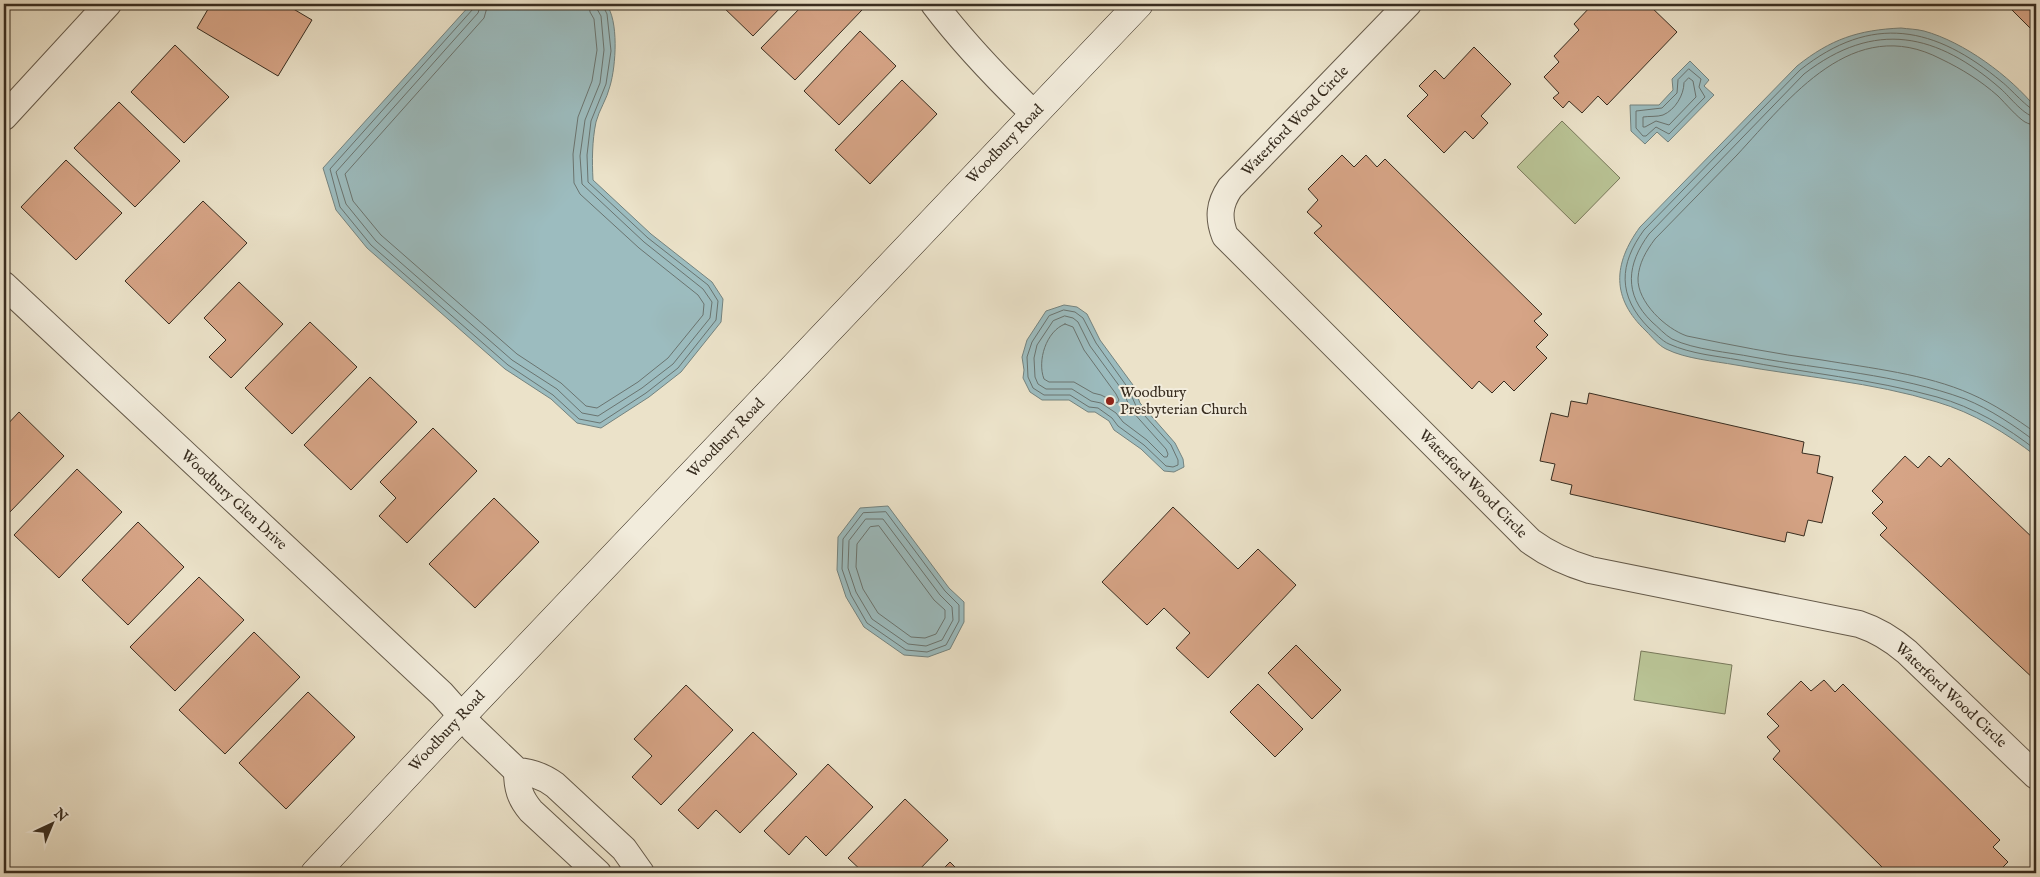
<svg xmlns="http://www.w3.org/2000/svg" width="2040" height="877" font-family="'IM FELL English',serif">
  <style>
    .green { fill: #b9c395; stroke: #78785a }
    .water { fill: #9cbcbf; stroke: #74837f }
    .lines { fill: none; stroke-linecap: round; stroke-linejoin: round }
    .shore { stroke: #6a7470; stroke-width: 1 }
    .building { fill: #d6a486; stroke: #382d20 }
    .street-casing { stroke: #655a4a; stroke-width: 28 }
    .secondary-casing { stroke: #382d20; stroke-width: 29 }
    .street { stroke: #f2ecdc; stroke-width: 26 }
    .secondary { stroke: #f2ecdc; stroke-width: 28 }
    .poi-dot { fill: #8f2418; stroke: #f2ecdc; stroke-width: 2 }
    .labels { text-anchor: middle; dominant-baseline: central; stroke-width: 4; stroke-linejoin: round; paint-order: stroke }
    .street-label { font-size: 15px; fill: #382d20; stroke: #f2ecdc }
    .poi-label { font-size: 15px; fill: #382d20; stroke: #f2ecdc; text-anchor: start }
  </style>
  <rect width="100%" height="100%" fill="#ebe2c9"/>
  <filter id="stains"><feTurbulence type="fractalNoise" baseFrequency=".004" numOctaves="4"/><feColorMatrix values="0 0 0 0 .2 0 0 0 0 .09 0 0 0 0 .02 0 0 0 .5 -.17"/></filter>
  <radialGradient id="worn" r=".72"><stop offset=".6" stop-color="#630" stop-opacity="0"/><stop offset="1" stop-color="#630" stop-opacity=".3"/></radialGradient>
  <g class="green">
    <path d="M1562,121L1620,178L1575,224L1517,167Z"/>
    <path d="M1641,651L1732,665L1725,714L1634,700Z"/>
  </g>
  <g class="water">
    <path d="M471,4H606C619,20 616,66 610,86C607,99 599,110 596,122C592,141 592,161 593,180L651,234L712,282L723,299L721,322L681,372L649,397L601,428L577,423L551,399L505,369L367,248L336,210L323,168Z"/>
    <path d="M1901,28C1908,29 1916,29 1924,31C1964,42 2010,76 2036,108V456C2006,433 1974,413 1937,402C1872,382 1803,377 1736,365C1714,361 1686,359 1666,349C1658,345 1652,337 1646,331C1611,298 1613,264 1640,227L1797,66C1831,39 1858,30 1901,28Z"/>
    <path d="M1690,61L1709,80L1704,86L1714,95L1668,142L1657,132L1645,144L1631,131L1630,105H1659L1673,90L1672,79Z"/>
    <path d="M1064,305L1077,307L1087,314L1100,340L1133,385L1140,403L1175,443L1183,459L1184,467L1174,472L1164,471L1141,449L1114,430L1109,421L1095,412H1088L1069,400H1042L1030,392L1023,378L1024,370L1022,357L1027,340L1046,311Z"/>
    <path d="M888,506L949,588L964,602V622L950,649L928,657L904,655L864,627L846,597L837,570L838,537L860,508Z"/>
  </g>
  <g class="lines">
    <g class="shore">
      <path d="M474,4L473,9L330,169L340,207L371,245L508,365L553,395L579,419L600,423L646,393L678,368L716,320L718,301L708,285L648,238L588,182L587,155L591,121L606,84L611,51L607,14L602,4"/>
      <path d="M481,4L478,13L336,172L346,204L376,241L512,360L557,389L582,413L598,416L642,388L673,364L710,318L712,302L703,289L644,242L582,184L580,156L585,120L600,83L604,50L601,16L597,9L596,4"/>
      <path d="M488,4L484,18L345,174L353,201L381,235L517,354L561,383L586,406L597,408L638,382L668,358L703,315L704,304L698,295L639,248L580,194L574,183L573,154L578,117L592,81L597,50L594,19L590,12L589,4"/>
      <path d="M1689,69L1701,79L1699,87L1705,97L1669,134L1656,127L1646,136H1643L1636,128V111L1662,108L1677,93L1678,80Z"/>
      <path d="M1689,78L1693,81L1696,97L1669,125L1656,121L1645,127H1643V117C1649,116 1657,117 1663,115C1675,110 1684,95 1684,83Z"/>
      <path d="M2036,111C2029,110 2010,88 2002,82C1935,26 1872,13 1800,70L1644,230C1619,264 1617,296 1649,328C1655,333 1662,341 1669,344C1691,354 1717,356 1739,360C1805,373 1872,379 1937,397C1973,407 2007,427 2036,450"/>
      <path d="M2036,117C2025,117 2010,97 2001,89C1937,33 1875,19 1804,74L1649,234C1627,264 1623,294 1652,322C1658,327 1665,335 1672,339C1695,350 1728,352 1753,357C1824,370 1897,374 1965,399C1990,409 2015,426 2036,442"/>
      <path d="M2036,125C2032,125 2029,124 2025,122C2018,118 2005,103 1998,96C1981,81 1962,69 1941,59C1853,13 1790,98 1737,155C1710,183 1682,211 1655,239C1646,251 1639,263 1638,278C1637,302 1666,329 1687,336C1731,345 1776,354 1822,360C1870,368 1926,374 1971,394C1994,404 2015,418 2036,433"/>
      <path d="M1064,310L1075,312L1083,318L1096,343L1128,388L1136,406L1171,445L1178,460V465L1173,467L1166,466L1144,445L1118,426L1112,418L1098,408L1089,407L1070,395H1044L1033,388L1028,377L1027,357L1032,342L1049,316Z"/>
      <path d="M1065,316L1073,318L1078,322L1090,346L1123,391L1131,410L1166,449L1168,454L1167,457H1164L1147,440L1123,422L1116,413L1101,403L1091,401L1072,389H1046L1038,384L1035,377L1034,358L1037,345L1053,321Z"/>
      <path d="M1065,324L1073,327L1084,350L1116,394L1119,400L1117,403L1101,395L1093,393L1074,382H1049L1044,379C1037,361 1046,331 1065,324Z"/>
      <path d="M886,512L945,591L959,605V621L946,645L927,652L906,650L867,623L851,595L842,569L843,539L863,513Z"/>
      <path d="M866,519H883L940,595L952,607L953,620L942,640L926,646L908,644L872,619L856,592L848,568L849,541Z"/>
      <path d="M879,526L934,600L945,610V618L936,634L925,638L911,637L878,613L863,589L856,567L857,544L870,527Z"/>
    </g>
  </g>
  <g class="building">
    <path d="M211,4H285L312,20L278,76L197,28Z"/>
    <path d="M720,4H784L753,36Z"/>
    <path d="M804,4H855L862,10L795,80L761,48Z"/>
    <path d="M1604,4H1648L1677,32L1607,105L1598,96L1582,113L1569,101L1563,108L1553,98L1559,93L1544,77L1559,62L1554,56L1579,30L1574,24L1592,5L1597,10Z"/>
    <path d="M2006,4H2036V34Z"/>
    <path d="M860,31L896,66L839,125L804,91Z"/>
    <path d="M175,45L229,97L184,143L131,92Z"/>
    <path d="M1474,47L1511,84L1481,116L1488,123L1473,139L1465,131L1444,153L1407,116L1428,95L1419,86L1435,70L1444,79Z"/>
    <path d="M902,80L937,114L870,184L835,150Z"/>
    <path d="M119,102L180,161L135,207L74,148Z"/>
    <path d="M1342,155L1354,167L1366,155L1377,167L1385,159L1542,314L1534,321L1548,335L1536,347L1547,358L1514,391L1504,381L1492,393L1479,381L1472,389L1314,233L1322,226L1307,212L1318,200L1308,189Z"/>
    <path d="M66,160L122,213L76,260L21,207Z"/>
    <path d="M203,201L247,243L169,324L125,281Z"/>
    <path d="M239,282L283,324L231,378L209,357L226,340L204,318Z"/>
    <path d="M310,322L357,367L292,434L245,388Z"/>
    <path d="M370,377L417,422L351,490L304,445Z"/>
    <path d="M1589,393L1804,442L1802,453L1820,456L1817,473L1833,477L1822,523L1808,520L1804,536L1787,532L1785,542L1570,494L1572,485L1551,480L1555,464L1540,461L1551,413L1568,417L1571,401L1587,404Z"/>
    <path d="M19,412L64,456L9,513L4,508V428Z"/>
    <path d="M433,428L477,471L407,543L379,516L396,498L380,482Z"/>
    <path d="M1905,456L1918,468L1929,456L1941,467L1949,458L2036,541V681L1880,535L1887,528L1872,513L1883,502L1872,491Z"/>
    <path d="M77,469L122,512L59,578L14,535Z"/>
    <path d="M494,498L539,542L475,608L429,564Z"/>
    <path d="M1173,507L1238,569L1258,549L1296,585L1208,678L1176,648L1190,633L1164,608L1147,625L1102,582Z"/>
    <path d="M138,522L184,567L128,625L82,580Z"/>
    <path d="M199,577L244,620L175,691L130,647Z"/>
    <path d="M254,632L300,677L225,754L179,710Z"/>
    <path d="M1296,645L1341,690L1312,719L1268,673Z"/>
    <path d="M1824,680L1835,692L1843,684L2000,840L1993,847L2008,862L1997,873H1888L1773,759L1780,751L1767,737L1779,726L1767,714L1801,681L1811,691Z"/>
    <path d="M1258,684L1303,729L1275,757L1230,712Z"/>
    <path d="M686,685L733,730L661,805L632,777L652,756L634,739Z"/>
    <path d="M308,692L355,737L286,809L239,763Z"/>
    <path d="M753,732L797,774L740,833L716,810L698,829L678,810Z"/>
    <path d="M828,764L873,807L826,856L806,836L789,855L764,831Z"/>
    <path d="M905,799L948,840L916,873H864L848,858Z"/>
    <path d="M950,862L961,873H939Z"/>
  </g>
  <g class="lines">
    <g class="street-casing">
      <g id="street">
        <path d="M934,4C964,44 998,79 1034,114"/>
        <path d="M1408,4L1230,188C1219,204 1218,218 1225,236L1530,541C1549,555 1567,563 1590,570L1859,624C1877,630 1892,639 1907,652L2036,776"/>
        <path d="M4,117L108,4"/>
        <path d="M4,285L442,694L473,729L517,771C532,772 543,776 555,785L624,849L641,873"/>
        <path d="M517,771C517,788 520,798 531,811L598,873"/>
      </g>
    </g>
    <g class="secondary-casing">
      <path id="secondary" d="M315,873L462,716L1139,4"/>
    </g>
    <use href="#street" class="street"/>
    <use href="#secondary" class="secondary"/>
  </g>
  <circle class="poi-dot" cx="1110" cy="401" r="5"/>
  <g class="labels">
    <g class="street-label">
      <text transform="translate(1295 121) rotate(-46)">Waterford Wood Circle</text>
      <text transform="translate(1005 144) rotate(-46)">Woodbury Road</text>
      <text transform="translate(726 438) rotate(-46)">Woodbury Road</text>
      <text transform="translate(1473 484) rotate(45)">Waterford Wood Circle</text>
      <text transform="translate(234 500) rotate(43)">Woodbury Glen Drive</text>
      <text transform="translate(1951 695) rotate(43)">Waterford Wood Circle</text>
      <text transform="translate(447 731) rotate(-47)">Woodbury Road</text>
    </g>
    <g class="poi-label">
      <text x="1120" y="392">Woodbury<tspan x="1120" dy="17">Presbyterian Church</tspan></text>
    </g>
  </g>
  <rect width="2040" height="877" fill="none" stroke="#ebe2c9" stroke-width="20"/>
  <rect x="5" y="5" width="2030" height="867" fill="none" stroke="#382d20" stroke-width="2.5"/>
  <rect x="10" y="10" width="2020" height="857" fill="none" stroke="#382d20"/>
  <g transform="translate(52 824) rotate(44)" stroke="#f2ecdc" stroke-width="4" paint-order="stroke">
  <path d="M0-4L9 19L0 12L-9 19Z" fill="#382d20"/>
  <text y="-8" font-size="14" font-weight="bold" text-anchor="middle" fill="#382d20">N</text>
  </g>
  <rect width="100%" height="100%" filter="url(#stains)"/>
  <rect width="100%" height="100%" fill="url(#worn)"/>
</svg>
